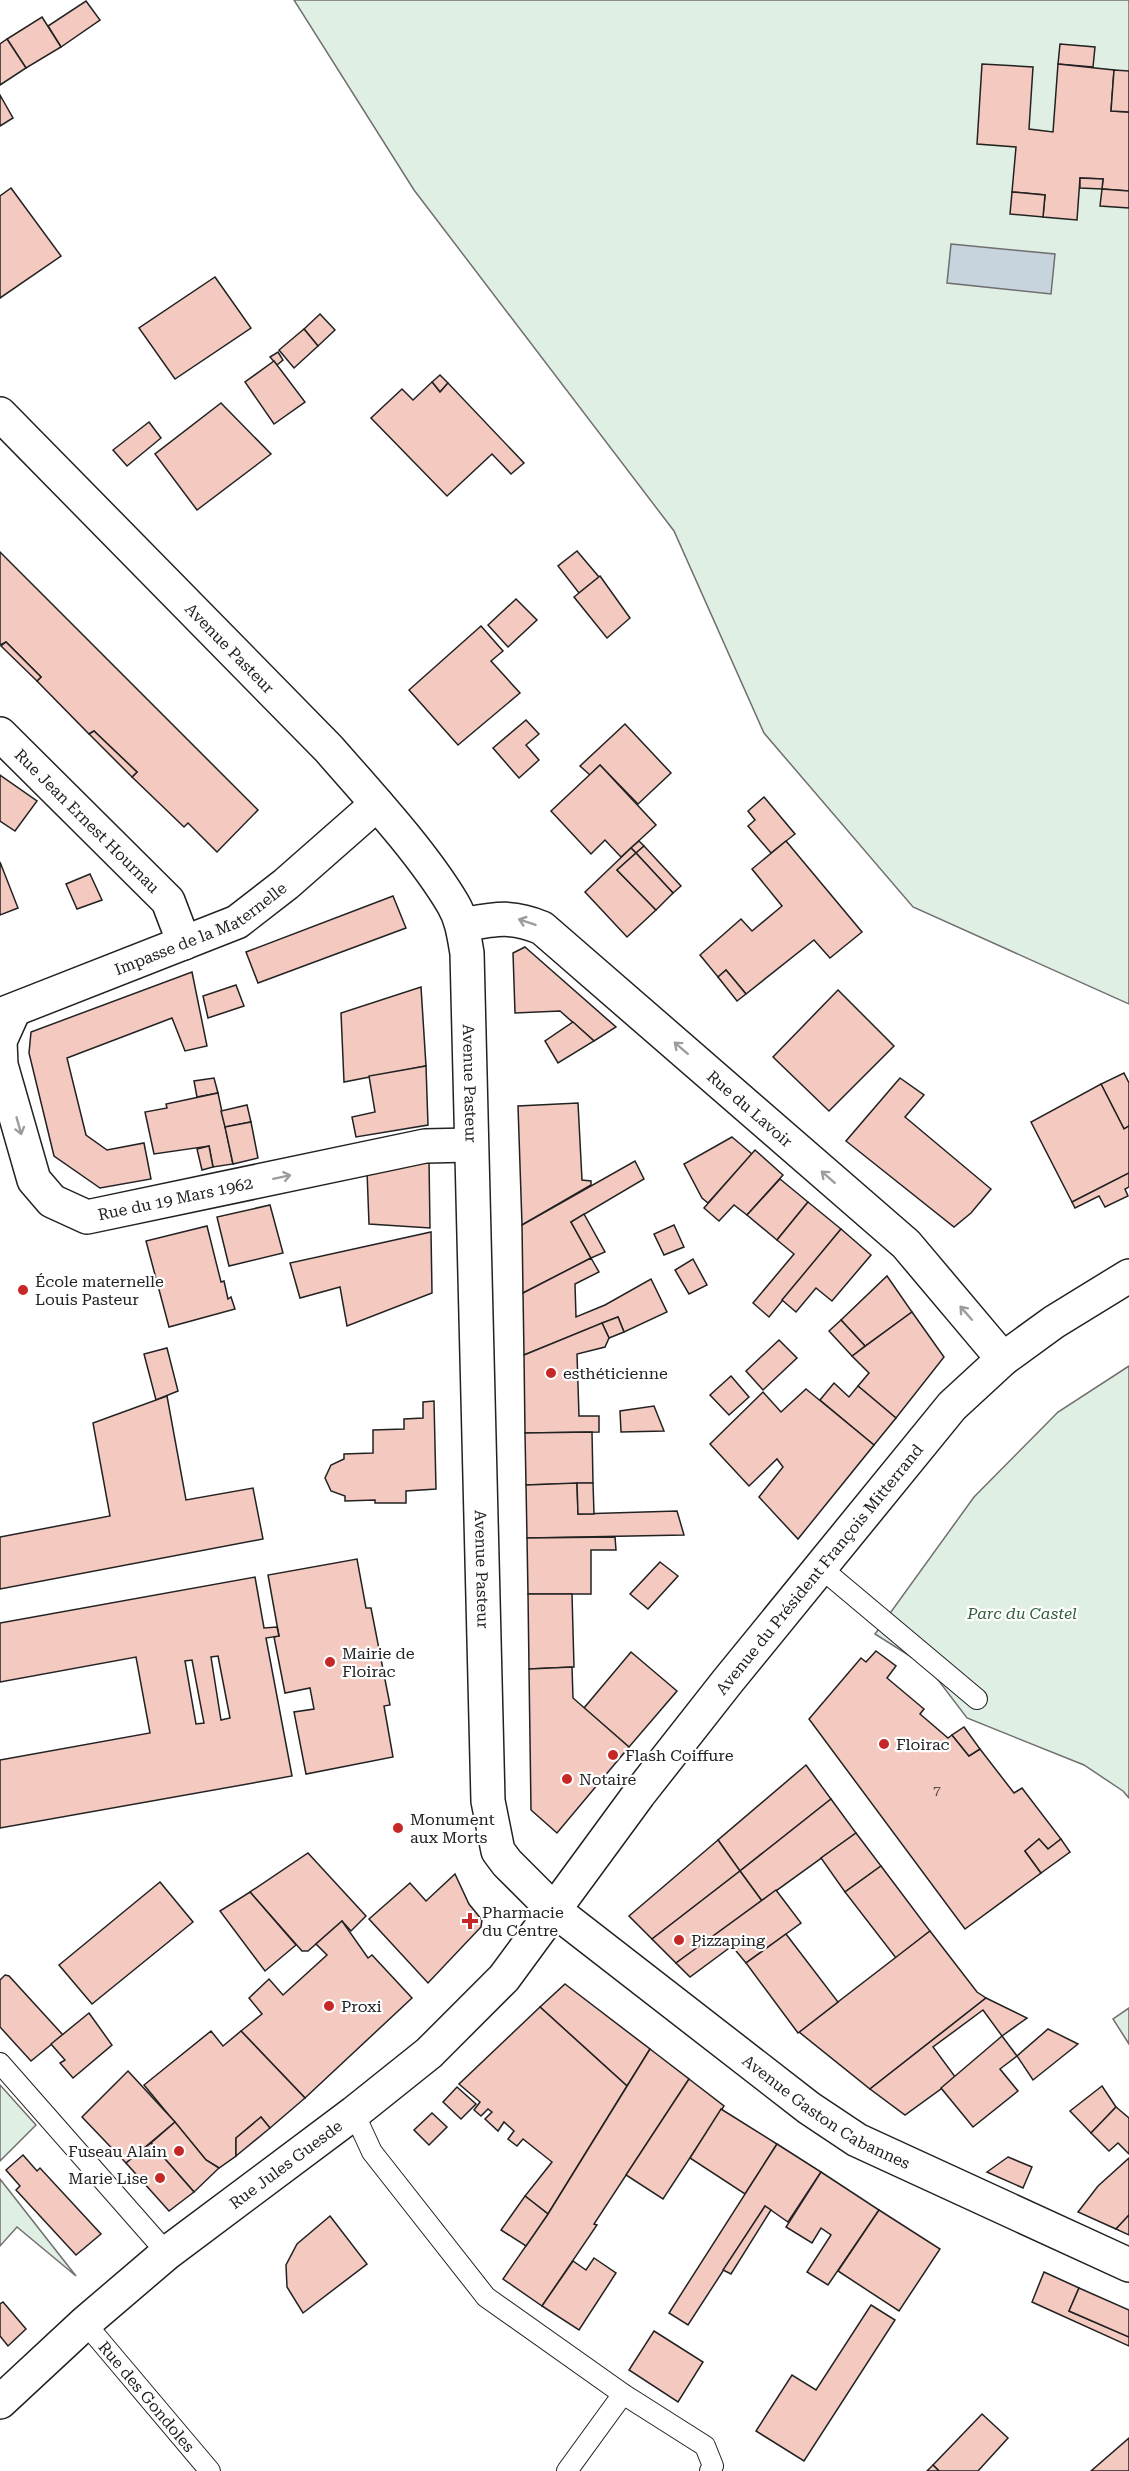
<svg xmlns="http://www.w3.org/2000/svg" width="1129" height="2471" font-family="'Roboto Serif',serif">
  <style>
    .green { fill: #e0efe3; stroke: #6f6f6f; stroke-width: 1.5 }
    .water { fill: #c7d3dd; stroke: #6f6f6f; stroke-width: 1.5 }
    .building { fill: #f3c9c0; stroke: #222; stroke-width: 1.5; fill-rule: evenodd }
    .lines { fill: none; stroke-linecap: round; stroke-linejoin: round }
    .service-casing { stroke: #222; stroke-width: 22 }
    .minor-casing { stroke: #222; stroke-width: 36 }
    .tertiary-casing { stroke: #222; stroke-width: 36 }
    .secondary-casing { stroke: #222; stroke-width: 36 }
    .service { stroke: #fff; stroke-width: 20 }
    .minor { stroke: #fff; stroke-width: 33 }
    .tertiary { stroke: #fff; stroke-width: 33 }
    .secondary { stroke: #fff; stroke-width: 33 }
    .oneway { stroke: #9c9c9c }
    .poi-dot { fill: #c62828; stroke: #fff; stroke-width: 2 }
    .labels { text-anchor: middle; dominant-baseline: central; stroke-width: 4.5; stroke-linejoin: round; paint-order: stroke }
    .number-label { font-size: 14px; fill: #564c4a }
    .street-label { font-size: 16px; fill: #222; stroke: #fff }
    .poi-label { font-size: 16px; fill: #222; stroke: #fff; text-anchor: start }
    .park-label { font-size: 16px; font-style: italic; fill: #2f5e38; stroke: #fff }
  </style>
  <rect width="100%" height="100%" fill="#fff"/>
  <g class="green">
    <path d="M294,0H1129V1004L913,907L764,733L674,531L414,190Z"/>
    <path d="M1129,1366V1798L1123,1791L1084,1765L967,1718L929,1668L875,1634L974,1497L1058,1412Z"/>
    <path d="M1129,2008V2044L1113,2019Z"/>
    <path d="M0,2085L36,2125L0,2161Z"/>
    <path d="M0,2179L76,2276L17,2227L0,2246Z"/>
  </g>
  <path class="water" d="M951,244L1055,254L1051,294L947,283Z"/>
  <g class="building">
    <path d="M86,1L100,20L61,47L48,26Z"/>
    <path d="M42,17L61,47L26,68L7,39Z"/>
    <path d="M7,39L26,68L0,85V44Z"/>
    <path d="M1060,44L1095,47L1093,67L1058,64Z"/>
    <path d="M982,64L1033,67L1029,129L1053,132L1058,64L1114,70L1111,111L1129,112V191L1102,189L1103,179L1080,178L1077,220L1043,217L1045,195L1012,192L1016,147L977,144Z"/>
    <path d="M1114,70L1129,71V112L1111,111Z"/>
    <path d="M0,95L13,118L0,126Z"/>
    <path d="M1080,178L1103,179L1102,189L1080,188Z"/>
    <path d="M11,188L61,256L0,298V196Z"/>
    <path d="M1102,189L1129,191V208L1100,206Z"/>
    <path d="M1012,192L1045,195L1043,217L1010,214Z"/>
    <path d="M215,277L251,328L175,379L139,328Z"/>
    <path d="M320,314L335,330L318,346L304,329Z"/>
    <path d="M304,329L318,346L294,368L279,350Z"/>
    <path d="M278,352L283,360L277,365L270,357Z"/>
    <path d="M274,361L305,402L274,424L245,382Z"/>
    <path d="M440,375L448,383L440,392L432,382Z"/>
    <path d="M432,382L440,392L448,383L524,463L511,474L492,454L447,496L371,418L402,389L413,400Z"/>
    <path d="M221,403L271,454L197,510L155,454Z"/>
    <path d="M149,422L161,438L127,466L113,450Z"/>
    <path d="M577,551L599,577L579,593L558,566Z"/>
    <path d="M0,552L258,810L217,852L188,823L184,827L132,777L137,772L94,731L89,734L37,681L41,677L6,642L0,645Z"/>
    <path d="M600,576L630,618L607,638L574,597Z"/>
    <path d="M516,599L537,620L508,647L488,625Z"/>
    <path d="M481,626L503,651L491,661L520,693L458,745L409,690Z"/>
    <path d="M6,642L41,677L37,681L1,646Z"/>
    <path d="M526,720L539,734L526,745L539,760L519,778L493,748Z"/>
    <path d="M625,724L671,773L638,804L600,765L590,775L580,766Z"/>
    <path d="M94,731L137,772L132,777L89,734Z"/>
    <path d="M600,765L656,825L621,857L605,840L591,854L551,811Z"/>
    <path d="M0,775L37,801L15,831L0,821Z"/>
    <path d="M764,797L795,834L771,853L748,826L755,820L748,811Z"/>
    <path d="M639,841L644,846L636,853L631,848Z"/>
    <path d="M786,841L862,932L830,958L814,940L746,994L726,970L718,977L700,955L741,919L752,931L782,906L752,869Z"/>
    <path d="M644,846L681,886L673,893L636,853Z"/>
    <path d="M631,848L636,853L617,870L656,910L627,937L585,892Z"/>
    <path d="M636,853L673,893L656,910L617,870Z"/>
    <path d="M0,862L18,908L0,915Z"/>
    <path d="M90,874L102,900L77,909L66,884Z"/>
    <path d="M393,896L406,928L258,983L246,952Z"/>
    <path d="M525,947L616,1027L594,1041L560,1011L515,1013L513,953Z"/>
    <path d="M726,970L746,994L737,1001L718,977Z"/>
    <path d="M192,972L207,1046L185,1051L172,1018L67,1058L86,1135L107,1150L144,1143L151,1179L100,1188L54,1156L29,1053L31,1032Z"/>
    <path d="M236,985L244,1006L208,1018L203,996Z"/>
    <path d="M421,987L426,1066L344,1082L341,1013Z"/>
    <path d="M838,990L894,1046L829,1111L773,1057Z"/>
    <path d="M573,1022L594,1041L558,1063L545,1041Z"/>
    <path d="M426,1066L428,1125L356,1137L352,1117L375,1112L369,1076Z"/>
    <path d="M1124,1073L1129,1083V1126L1124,1129L1101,1084Z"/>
    <path d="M214,1078L218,1093L197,1097L194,1081Z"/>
    <path d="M900,1078L924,1095L905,1117L991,1189L971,1213L954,1227L846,1141Z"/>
    <path d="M1101,1084L1124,1129L1129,1126V1173L1072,1202L1031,1122Z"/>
    <path d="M218,1093L233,1164L213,1167L209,1146L154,1154L145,1112L167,1108L166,1104Z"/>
    <path d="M578,1103L582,1180L591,1181V1185L522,1225L518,1106Z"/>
    <path d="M247,1105L251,1122L225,1127L221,1111Z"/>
    <path d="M251,1122L258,1158L233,1164L225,1127Z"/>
    <path d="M732,1137L752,1154L708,1203L702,1198L684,1164Z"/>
    <path d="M209,1146L213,1167L202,1170L197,1149Z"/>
    <path d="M755,1150L783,1175L747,1215L734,1205L719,1221L704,1208Z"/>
    <path d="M429,1159L430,1228L369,1224L367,1171Z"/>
    <path d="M635,1161L644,1179L571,1222L591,1258L523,1293L522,1225Z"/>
    <path d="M1129,1173V1187L1125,1189L1128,1196L1105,1207L1099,1196L1075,1208L1072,1202Z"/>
    <path d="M780,1179L808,1202L777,1240L747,1215Z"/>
    <path d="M808,1202L841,1229L769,1317L753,1303L794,1254L777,1240Z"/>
    <path d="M270,1205L283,1253L229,1266L217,1217Z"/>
    <path d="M584,1214L605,1252L591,1258L571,1222Z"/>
    <path d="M674,1225L684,1247L664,1255L654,1234Z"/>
    <path d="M207,1226L221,1282L224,1281L228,1299L231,1297L235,1309L169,1327L146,1241Z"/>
    <path d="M841,1229L871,1255L832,1301L816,1288L796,1312L782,1300Z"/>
    <path d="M431,1232L432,1293L347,1326L340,1287L300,1298L290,1263Z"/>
    <path d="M591,1258L599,1272L575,1284L576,1317L605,1305L651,1279L667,1312L624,1332L618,1317L524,1355L523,1293Z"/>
    <path d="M693,1259L707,1285L689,1294L675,1270Z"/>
    <path d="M887,1276L912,1312L865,1346L841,1320Z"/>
    <path d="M912,1312L944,1357L896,1418L858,1386L869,1373L852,1356Z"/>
    <path d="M618,1317L624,1332L609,1338L602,1323Z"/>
    <path d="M841,1320L865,1346L852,1356L829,1331Z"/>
    <path d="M602,1323L609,1338L605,1347L577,1354L579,1416H599V1432L525,1433L524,1355Z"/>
    <path d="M779,1340L797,1358L763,1390L746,1371Z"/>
    <path d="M167,1348L178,1391L156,1400L144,1354Z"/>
    <path d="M731,1376L749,1397L729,1415L710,1395Z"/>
    <path d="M834,1383L849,1397L858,1386L896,1418L874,1445L820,1400Z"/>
    <path d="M806,1389L874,1445L798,1539L759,1497L783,1467L777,1459L749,1486L710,1444L763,1392L781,1412Z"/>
    <path d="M167,1396L186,1500L253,1488L263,1539L0,1589V1537L110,1516L93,1423Z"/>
    <path d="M434,1401L436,1489L406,1491V1503H375V1500L345,1501V1496L331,1491L325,1478L331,1465L344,1459V1454L373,1453V1430L404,1429V1419L423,1418V1402Z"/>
    <path d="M654,1406L664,1431L621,1432L620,1411Z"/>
    <path d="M592,1432L593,1483L526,1485L525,1433Z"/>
    <path d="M577,1483L578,1514L677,1511L684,1535L527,1538L526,1485Z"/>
    <path d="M577,1483H593L594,1514H578Z"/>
    <path d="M615,1537L616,1550H591V1594H528L527,1538Z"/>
    <path d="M357,1559L366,1608H371L390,1705L384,1706L393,1757L306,1774L294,1712L314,1709L310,1688L285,1693L274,1637L279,1636L268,1575Z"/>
    <path d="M660,1562L678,1576L648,1609L630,1594Z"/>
    <path d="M255,1577L264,1628L277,1627L279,1636L266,1638L292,1776L0,1828V1760L150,1733L136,1657L0,1682V1623ZM218,1656L230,1718L221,1720L211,1657ZM192,1660L204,1723L196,1724L185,1661Z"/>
    <path d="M528,1594H572L574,1667L529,1669Z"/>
    <path d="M876,1651L896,1666L887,1678L924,1709L920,1714L948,1738L952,1735L969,1756L980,1749L1014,1793L1022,1788L1061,1839L1048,1849L1039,1839L1025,1851L1041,1873L965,1929L809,1719L861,1658L866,1662Z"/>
    <path d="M631,1652L677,1691L629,1747L584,1708Z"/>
    <path d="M572,1667L573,1698L629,1747L557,1833L531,1810L529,1669Z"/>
    <path d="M964,1727L980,1749L969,1756L952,1735Z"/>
    <path d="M806,1765L831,1799L740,1871L718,1840Z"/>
    <path d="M831,1799L856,1833L762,1901L740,1871Z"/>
    <path d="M856,1833L881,1866L845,1892L821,1858Z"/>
    <path d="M1039,1839L1048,1849L1061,1839L1070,1852L1041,1873L1025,1851Z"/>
    <path d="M718,1840L740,1871L652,1939L629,1916Z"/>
    <path d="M308,1853L366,1916L351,1931L342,1921L308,1951H302L250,1892Z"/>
    <path d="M881,1866L930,1931L896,1958L845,1892Z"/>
    <path d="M740,1871L762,1901L676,1963L652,1939Z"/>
    <path d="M455,1874L469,1904L482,1920L481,1927L428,1983L369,1919L410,1883L426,1901Z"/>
    <path d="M160,1882L193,1922L92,2004L59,1965Z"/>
    <path d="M776,1890L801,1923L786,1934L746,1963L732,1946L690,1977L676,1963Z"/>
    <path d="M250,1892L296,1945L265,1971L220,1911Z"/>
    <path d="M342,1921L368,1958L372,1955L412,1998L305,2098L241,2031L262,2014L249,1998L269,1979L283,1995L327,1955L316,1944Z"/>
    <path d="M930,1931L977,1992L986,1998L870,2089L799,2032Z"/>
    <path d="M786,1934L838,2002L798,2033L746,1963Z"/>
    <path d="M5,1975L9,1976L63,2035L31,2061L0,2027V1980Z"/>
    <path d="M565,1984L650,2049L627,2086L540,2007Z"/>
    <path d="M986,1998L1027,2018L1002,2036L983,2010L933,2047L956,2078L905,2115L870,2089Z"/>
    <path d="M540,2007L627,2086L548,2214L525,2196L552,2162L523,2139L517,2146L508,2139L514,2131L504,2122L498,2131L485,2119L492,2112L488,2109L481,2116L474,2110L480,2102L459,2084Z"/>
    <path d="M89,2013L112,2045L73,2078L60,2063L65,2060L51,2044Z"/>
    <path d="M1048,2029L1078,2044L1033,2080L1017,2056Z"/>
    <path d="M211,2031L223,2046L241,2031L305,2098L270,2128L261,2117L236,2138V2156L219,2168L206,2160L144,2085Z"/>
    <path d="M1002,2036L1017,2056L1000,2069L1018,2091L973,2127L941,2088Z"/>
    <path d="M650,2049L689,2079L594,2224L597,2225L542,2306L503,2279L548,2214Z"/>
    <path d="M128,2071L175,2122L126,2163L82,2117Z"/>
    <path d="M689,2079L724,2106L663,2199L626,2175Z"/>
    <path d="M1102,2086L1116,2107L1091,2133L1070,2111Z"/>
    <path d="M457,2087L476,2104L461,2119L443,2102Z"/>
    <path d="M1116,2107L1129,2118V2154L1118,2143L1109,2151L1091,2133Z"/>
    <path d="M721,2109L777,2144L745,2194L690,2158Z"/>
    <path d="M432,2113L447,2127L429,2145L414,2130Z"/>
    <path d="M261,2117L270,2128L236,2156V2138Z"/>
    <path d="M175,2122L206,2160L219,2168L194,2192L151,2143Z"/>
    <path d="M151,2143L194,2192L169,2211L126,2163Z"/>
    <path d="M777,2144L821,2172L788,2222L765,2206L688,2325L669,2313Z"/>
    <path d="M23,2155L37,2171L40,2168L101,2234L76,2255L16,2190L20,2186L6,2170Z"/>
    <path d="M1008,2157L1032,2167L1023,2188L987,2172Z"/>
    <path d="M1129,2158V2215L1116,2229L1078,2212L1098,2186Z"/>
    <path d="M821,2172L879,2210L828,2285L807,2272L831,2235L821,2228L812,2243L786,2227Z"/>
    <path d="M525,2196L548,2214L526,2246L501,2230Z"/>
    <path d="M765,2206L771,2210L731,2274L723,2270Z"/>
    <path d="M879,2210L940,2249L899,2311L838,2271Z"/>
    <path d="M1129,2215V2235L1116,2229Z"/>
    <path d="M330,2216L367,2264L303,2313L287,2287L286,2265L297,2244Z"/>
    <path d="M594,2258L616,2273L579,2330L542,2306L573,2261L586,2270Z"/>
    <path d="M1044,2272L1079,2288L1069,2311L1129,2337V2346L1032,2302Z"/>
    <path d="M1079,2288L1129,2310V2337L1069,2311Z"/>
    <path d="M3,2302L26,2329L8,2346L0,2336V2304Z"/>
    <path d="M871,2305L895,2320L804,2461L756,2431L792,2375L816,2390Z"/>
    <path d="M654,2331L703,2362L678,2402L629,2370Z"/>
    <path d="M982,2414L1008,2438L978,2471H939L933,2465Z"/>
    <path d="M1129,2438V2471H1091Z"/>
    <path d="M933,2465L939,2471H927Z"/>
  </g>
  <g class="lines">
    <g class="service-casing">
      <g id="service">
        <path d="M821,1568L977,1699"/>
        <path d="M0,2063L167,2253"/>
        <path d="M354,2113L372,2152L486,2297L623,2394L705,2446L713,2466L710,2471"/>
        <path id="s1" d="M85,2323L210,2471"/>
        <path d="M567,2471L623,2394"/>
      </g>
    </g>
    <g class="minor-casing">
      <g id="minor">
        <path id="s2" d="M0,734L168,901L184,943"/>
        <path id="s3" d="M463,925C495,919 511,915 542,928L906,1244L1003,1359"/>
        <path id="s4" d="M14,1010L0,1041L1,1065L34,1180L52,1201L87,1217L425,1146L470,1145"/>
        <path id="s5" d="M0,1015L237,922L286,884L377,804"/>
      </g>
    </g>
    <g class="tertiary-casing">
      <g id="tertiary">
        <path id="s6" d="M0,2402L85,2323L167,2253L354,2113L429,2053L504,1978L639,1794L727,1682L952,1406L1003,1359L1054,1322L1129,1276"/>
      </g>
    </g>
    <g class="secondary-casing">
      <g id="secondary">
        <path id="s7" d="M0,414L329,749C370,796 422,852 453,904C462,919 464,936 467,953L488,1801L498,1851L507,1863L554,1910L809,2108L857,2140L1129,2265"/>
      </g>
    </g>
    <use href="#service" class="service"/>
    <use href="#minor" class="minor"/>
    <use href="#tertiary" class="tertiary"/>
    <use href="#secondary" class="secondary"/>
  </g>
  <defs><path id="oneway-shaft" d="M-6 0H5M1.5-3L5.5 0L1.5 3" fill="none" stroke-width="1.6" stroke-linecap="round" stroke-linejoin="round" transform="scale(1.5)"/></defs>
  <g class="oneway">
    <use href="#oneway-shaft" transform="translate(527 922) rotate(-161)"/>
    <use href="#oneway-shaft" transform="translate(681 1048) rotate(-139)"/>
    <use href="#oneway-shaft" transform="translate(19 1126) rotate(74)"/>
    <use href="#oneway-shaft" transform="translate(282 1177) rotate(-12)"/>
    <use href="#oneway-shaft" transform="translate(828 1177) rotate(-139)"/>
    <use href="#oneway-shaft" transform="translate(966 1313) rotate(-131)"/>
  </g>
  <g class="poi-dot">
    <circle cx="23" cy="1290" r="6"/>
    <circle cx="551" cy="1373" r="6"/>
    <circle cx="330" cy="1662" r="6"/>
    <circle cx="884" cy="1744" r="6"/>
    <circle cx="613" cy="1755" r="6"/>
    <circle cx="567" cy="1779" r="6"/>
    <circle cx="398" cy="1828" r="6"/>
    <path d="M467 1912h6v6h6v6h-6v6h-6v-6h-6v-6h6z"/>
    <circle cx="679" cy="1940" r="6"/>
    <circle cx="329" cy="2006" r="6"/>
    <circle cx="179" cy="2151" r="6"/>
    <circle cx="160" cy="2178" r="6"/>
  </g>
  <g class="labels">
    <g class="number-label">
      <text x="937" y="1790">7</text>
    </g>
    <g class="street-label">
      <text stroke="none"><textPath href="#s7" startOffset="328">Avenue Pasteur</textPath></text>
      <text stroke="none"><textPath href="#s2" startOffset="123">Rue Jean Ernest Hournau</textPath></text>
      <text stroke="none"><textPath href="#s5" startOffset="219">Impasse de la Maternelle</textPath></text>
      <text stroke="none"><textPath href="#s7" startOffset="850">Avenue Pasteur</textPath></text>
      <text stroke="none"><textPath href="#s3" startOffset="356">Rue du Lavoir</textPath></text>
      <text stroke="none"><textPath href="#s4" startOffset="334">Rue du 19 Mars 1962</textPath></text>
      <text stroke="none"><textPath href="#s7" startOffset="1336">Avenue Pasteur</textPath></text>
      <text stroke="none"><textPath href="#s6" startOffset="1176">Avenue du Président François Mitterrand</textPath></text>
      <text stroke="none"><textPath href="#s7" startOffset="2040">Avenue Gaston Cabannes</textPath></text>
      <text stroke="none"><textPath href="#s6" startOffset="372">Rue Jules Guesde</textPath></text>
      <text stroke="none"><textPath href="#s1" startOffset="96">Rue des Gondoles</textPath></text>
    </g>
    <g class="poi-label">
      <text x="35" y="1281">École maternelle<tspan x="35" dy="18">Louis Pasteur</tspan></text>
      <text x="563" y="1373">esthéticienne</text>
      <text x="342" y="1653">Mairie de<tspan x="342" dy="18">Floirac</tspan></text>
      <text x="896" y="1744">Floirac</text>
      <text x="625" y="1755">Flash Coiffure</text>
      <text x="579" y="1779">Notaire</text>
      <text x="410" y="1819">Monument<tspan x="410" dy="18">aux Morts</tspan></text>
      <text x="482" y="1912">Pharmacie<tspan x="482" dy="18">du Centre</tspan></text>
      <text x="691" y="1940">Pizzaping</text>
      <text x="341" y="2006">Proxi</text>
      <text x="167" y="2151" text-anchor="end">Fuseau Alain</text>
      <text x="148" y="2178" text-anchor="end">Marie Lise</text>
    </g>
    <g class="park-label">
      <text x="1022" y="1613">Parc du Castel</text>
    </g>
  </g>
</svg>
